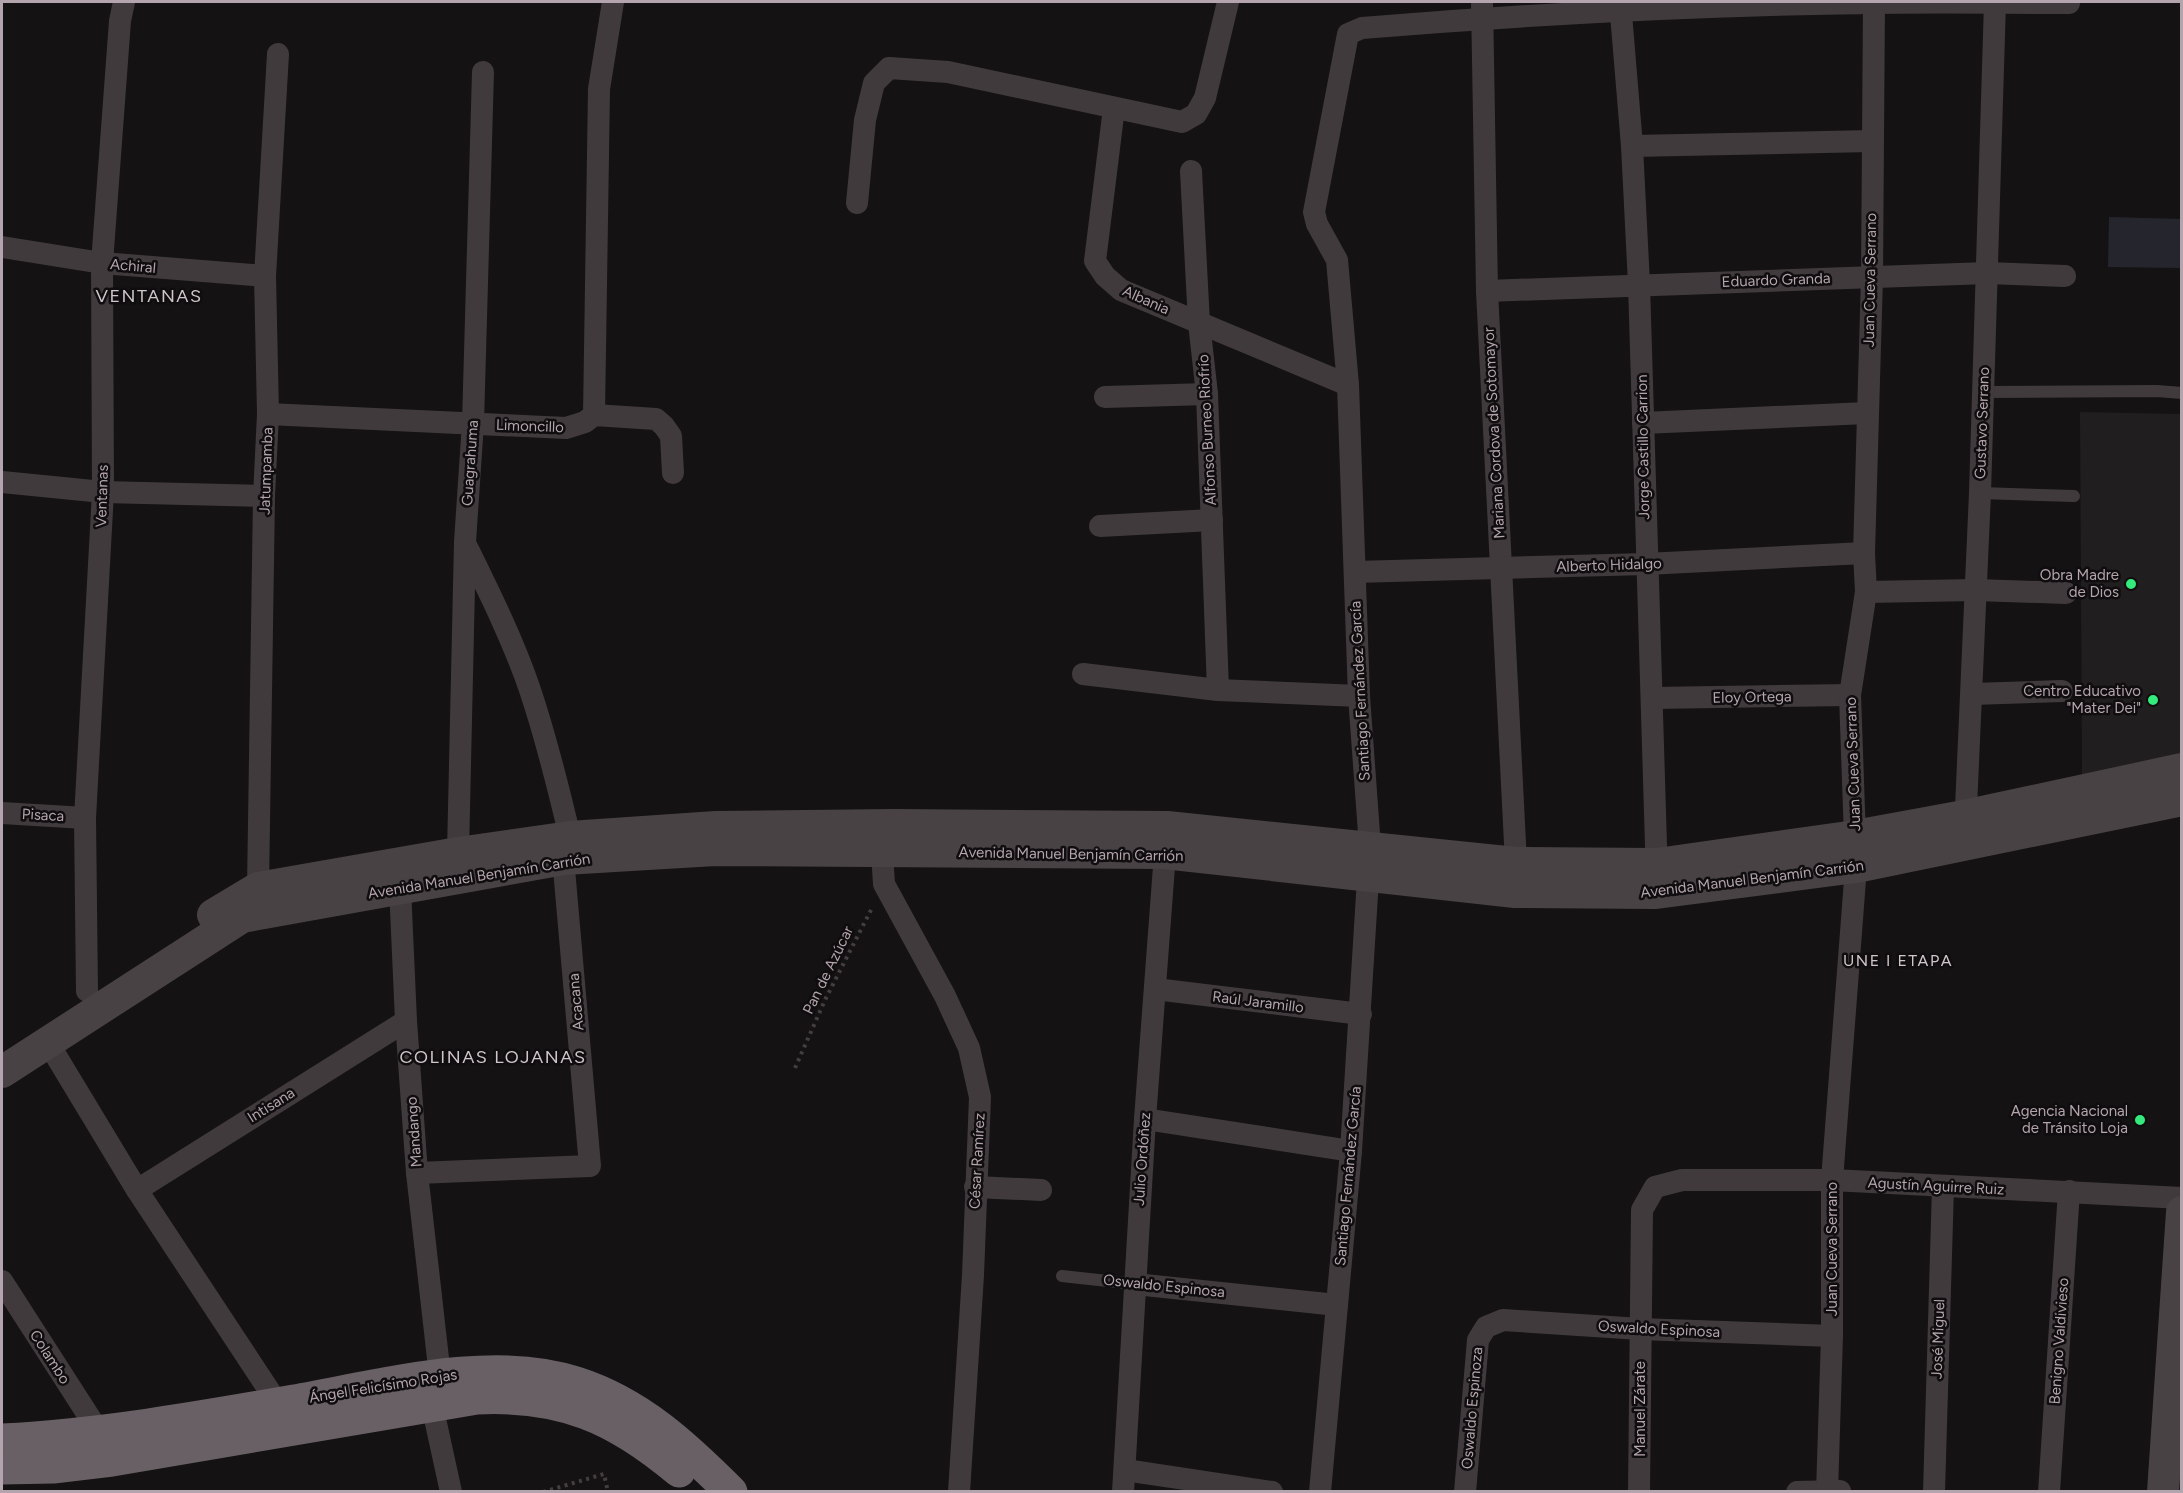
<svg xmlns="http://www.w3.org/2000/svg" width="2183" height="1493" font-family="Figtree,sans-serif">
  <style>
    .built { fill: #211e1f }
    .green { fill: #25262d }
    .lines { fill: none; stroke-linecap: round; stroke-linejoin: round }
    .path { stroke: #453e41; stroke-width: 4; stroke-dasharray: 3 4.5; stroke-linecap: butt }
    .lane { stroke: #403a3d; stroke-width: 12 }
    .street { stroke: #403a3d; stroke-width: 22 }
    .secondary { stroke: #494245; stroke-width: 32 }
    .highway { stroke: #696065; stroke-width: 33 }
    .poi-dot { fill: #34ea7c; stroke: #0f0d0e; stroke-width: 2 }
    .labels { text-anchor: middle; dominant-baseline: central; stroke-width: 5; stroke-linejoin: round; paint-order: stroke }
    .street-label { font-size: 15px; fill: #b4a4ad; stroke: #0f0d0e }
    .poi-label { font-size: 15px; fill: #b4a4ad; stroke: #0f0d0e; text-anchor: end }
    .neighbourhood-label { font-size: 16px; letter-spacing: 1.5px; fill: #d0c5cb; stroke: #0f0d0e }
    .quarter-label { font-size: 18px; letter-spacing: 1.5px; fill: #d0c5cb; stroke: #0f0d0e }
  </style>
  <rect width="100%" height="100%" fill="#141213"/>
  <path class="built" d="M2080,412L2182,414L2181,753L2082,776Z"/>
  <path class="green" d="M2109,217L2181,219V268L2108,267Z"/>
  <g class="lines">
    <g class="path">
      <path d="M795,1068L825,1000L873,906"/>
      <path d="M543,1492L604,1474L608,1492"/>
    </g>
    <g class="lane">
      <path d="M1983,392L2157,391L2182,393"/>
      <path d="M1980,493L2074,496"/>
      <path d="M1062,1276L1135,1284"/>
    </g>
    <g class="street">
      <path d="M1482,2L1487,291L1516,863"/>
      <path d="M1620,2L1632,146L1639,284L1657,878"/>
      <path d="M1114,108L1095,261L1105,276L1121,290L1348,385"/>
      <path d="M1632,146L1872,141"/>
      <path d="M1191,171L1199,323L1207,394L1218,690"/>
      <path d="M857,203L865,120L874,83L889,68L948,72L1182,122L1196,114L1205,98L1228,2"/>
      <path d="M2,247L102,263L265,276"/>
      <path d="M1487,291L1987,273L2065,276"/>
      <path d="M1105,397L1207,394"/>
      <path d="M268,414L566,428L585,422L594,415L656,419L664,426L671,436L673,473"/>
      <path d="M594,415L599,89L613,2"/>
      <path d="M1643,423L1867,413"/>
      <path d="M2,482L103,492L264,496"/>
      <path d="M1100,526L1212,520"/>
      <path d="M466,545C489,592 512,638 529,687C546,737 558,786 570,837"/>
      <path d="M1355,572L1646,564L1864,553"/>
      <path d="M1866,592L1976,590L2066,593"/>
      <path d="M1083,674L1218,690L1359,696"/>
      <path d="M1972,694L2062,691"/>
      <path d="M1653,698L1850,695"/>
      <path d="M2,813L85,818"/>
      <path d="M1965,830L1980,493L1995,2"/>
      <path d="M882,852L884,884L945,996L969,1048L980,1097L973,1275L959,1492"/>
      <path d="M458,853L465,542L473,423L483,72"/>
      <path d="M400,887L406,1021L417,1173L440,1376"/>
      <path d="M258,888L264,496L268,414L265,276L278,54"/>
      <path d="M1155,989L1361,1014"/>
      <path d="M87,991L85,818L103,492L102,263L120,21L124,2"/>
      <path d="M47,1041L137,1190L278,1404"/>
      <path d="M1145,1119L1351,1151"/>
      <path d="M417,1173L590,1166L562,846"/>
      <path d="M975,1187L1041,1190"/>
      <path d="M137,1190L406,1021"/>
      <path d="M2,1281L99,1432"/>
      <path d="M1135,1284L1337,1305"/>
      <path d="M432,1405L451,1492"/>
      <path d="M1125,1470L1272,1492"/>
      <path d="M1123,1492L1145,1119L1166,840"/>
      <path d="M1320,1492L1351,1151L1370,847L1359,696L1348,385L1337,260L1317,224L1314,212L1348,34L1362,28C1532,14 1703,5 1874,3C1939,2 2004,3 2069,3"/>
      <path d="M1465,1492L1478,1340L1486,1327L1503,1320L1640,1329L1832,1336"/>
      <path d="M1639,1492L1642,1210L1655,1187L1682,1180H1832L2182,1198"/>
      <path d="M1797,1492L1840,1491"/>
      <path d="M1827,1492L1832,1336V1180L1856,867L1850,695L1866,592L1864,553L1872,277L1874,2"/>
      <path d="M1934,1492L1943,1187"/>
      <path d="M2049,1492L2069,1191"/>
    </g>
    <g class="secondary">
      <path d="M213,915L258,888L355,871L458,853L570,837L716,827L893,825L1167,827L1516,863L1657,864L1855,836L1964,816L2182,769"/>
      <path d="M2,1072L242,917L564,859L715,850L1164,853L1515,892L1656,893L1856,867L2182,800"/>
      <path d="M2163,1492L2182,1212"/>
    </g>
    <g class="highway">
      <path d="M2,1440C100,1435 197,1418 294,1401C380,1386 492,1355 576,1383C639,1403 685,1446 731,1492"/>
      <path d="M2,1468L53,1467L112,1460L477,1398C561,1394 615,1417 679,1471"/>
    </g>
  </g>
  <g class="poi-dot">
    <circle cx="2131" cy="584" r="6"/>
    <circle cx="2153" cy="700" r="6"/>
    <circle cx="2140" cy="1120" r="6"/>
  </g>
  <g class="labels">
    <g class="street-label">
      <text transform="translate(133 266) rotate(5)">Achiral</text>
      <text transform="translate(1776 280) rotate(-2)">Eduardo Granda</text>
      <text transform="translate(1870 280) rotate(-89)">Juan Cueva Serrano</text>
      <text transform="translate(1146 300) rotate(24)">Albania</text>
      <text transform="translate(1982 423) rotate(-88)">Gustavo Serrano</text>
      <text transform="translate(530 426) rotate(2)">Limoncillo</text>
      <text transform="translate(1207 430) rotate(-93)">Alfonso Burneo Riofrío</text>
      <text transform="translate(1494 433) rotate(-93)">Mariana Cordova de Sotomayor</text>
      <text transform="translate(1643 447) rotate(-91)">Jorge Castillo Carrion</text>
      <text transform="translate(470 463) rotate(-86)">Guagrahuma</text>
      <text transform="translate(266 471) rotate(-88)">Jatumpamba</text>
      <text transform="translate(102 496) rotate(-88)">Ventanas</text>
      <text transform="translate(1609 565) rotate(-2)">Alberto Hidalgo</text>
      <text transform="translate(1360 691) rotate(-93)">Santiago Fernández García</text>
      <text transform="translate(1752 697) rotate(-1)">Eloy Ortega</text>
      <text transform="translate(1853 764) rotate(-92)">Juan Cueva Serrano</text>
      <text transform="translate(43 815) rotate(3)">Pisaca</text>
      <text transform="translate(1071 854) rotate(1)">Avenida Manuel Benjamín Carrión</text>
      <text transform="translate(479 876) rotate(-9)">Avenida Manuel Benjamín Carrión</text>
      <text transform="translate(1752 879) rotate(-7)">Avenida Manuel Benjamín Carrión</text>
      <text transform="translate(828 970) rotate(-64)">Pan de Azúcar</text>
      <text transform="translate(576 1002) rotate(-95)">Acacana</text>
      <text transform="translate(1258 1002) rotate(7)">Raúl Jaramillo</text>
      <text transform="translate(271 1105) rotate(-32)">Intisana</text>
      <text transform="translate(414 1132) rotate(-94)">Mandango</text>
      <text transform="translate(1142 1159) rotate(-86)">Julio Ordóñez</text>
      <text transform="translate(977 1161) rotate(-87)">César Ramírez</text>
      <text transform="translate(1348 1176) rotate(-85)">Santiago Fernández García</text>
      <text transform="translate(1936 1186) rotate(3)">Agustín Aguirre Ruiz</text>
      <text transform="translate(1832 1249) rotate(-90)">Juan Cueva Serrano</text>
      <text transform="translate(1164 1286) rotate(6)">Oswaldo Espinosa</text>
      <text transform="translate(1659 1329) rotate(3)">Oswaldo Espinosa</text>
      <text transform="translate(1938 1339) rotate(-88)">José Miguel</text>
      <text transform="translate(2059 1341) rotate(-86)">Benigno Valdivieso</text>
      <text transform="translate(50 1357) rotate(57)">Colambo</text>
      <text transform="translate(383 1386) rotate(-9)">Ángel Felicísimo Rojas</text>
      <text transform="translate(1472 1408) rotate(-85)">Oswaldo Espinoza</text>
      <text transform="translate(1640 1409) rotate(-90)">Manuel Zárate</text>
    </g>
    <g class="poi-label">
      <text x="2119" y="575">Obra Madre<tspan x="2119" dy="17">de Dios</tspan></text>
      <text x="2141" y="691">Centro Educativo<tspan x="2141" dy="17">"Mater Dei"</tspan></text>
      <text x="2128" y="1111">Agencia Nacional<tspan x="2128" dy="17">de Tránsito Loja</tspan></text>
    </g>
    <g class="neighbourhood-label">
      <text x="1898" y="960">UNE I ETAPA</text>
    </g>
    <g class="quarter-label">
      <text x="149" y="296">VENTANAS</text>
      <text x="493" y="1057">COLINAS LOJANAS</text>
    </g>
  </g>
  <rect width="2183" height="1493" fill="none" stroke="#b4a4ad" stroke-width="6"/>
</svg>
